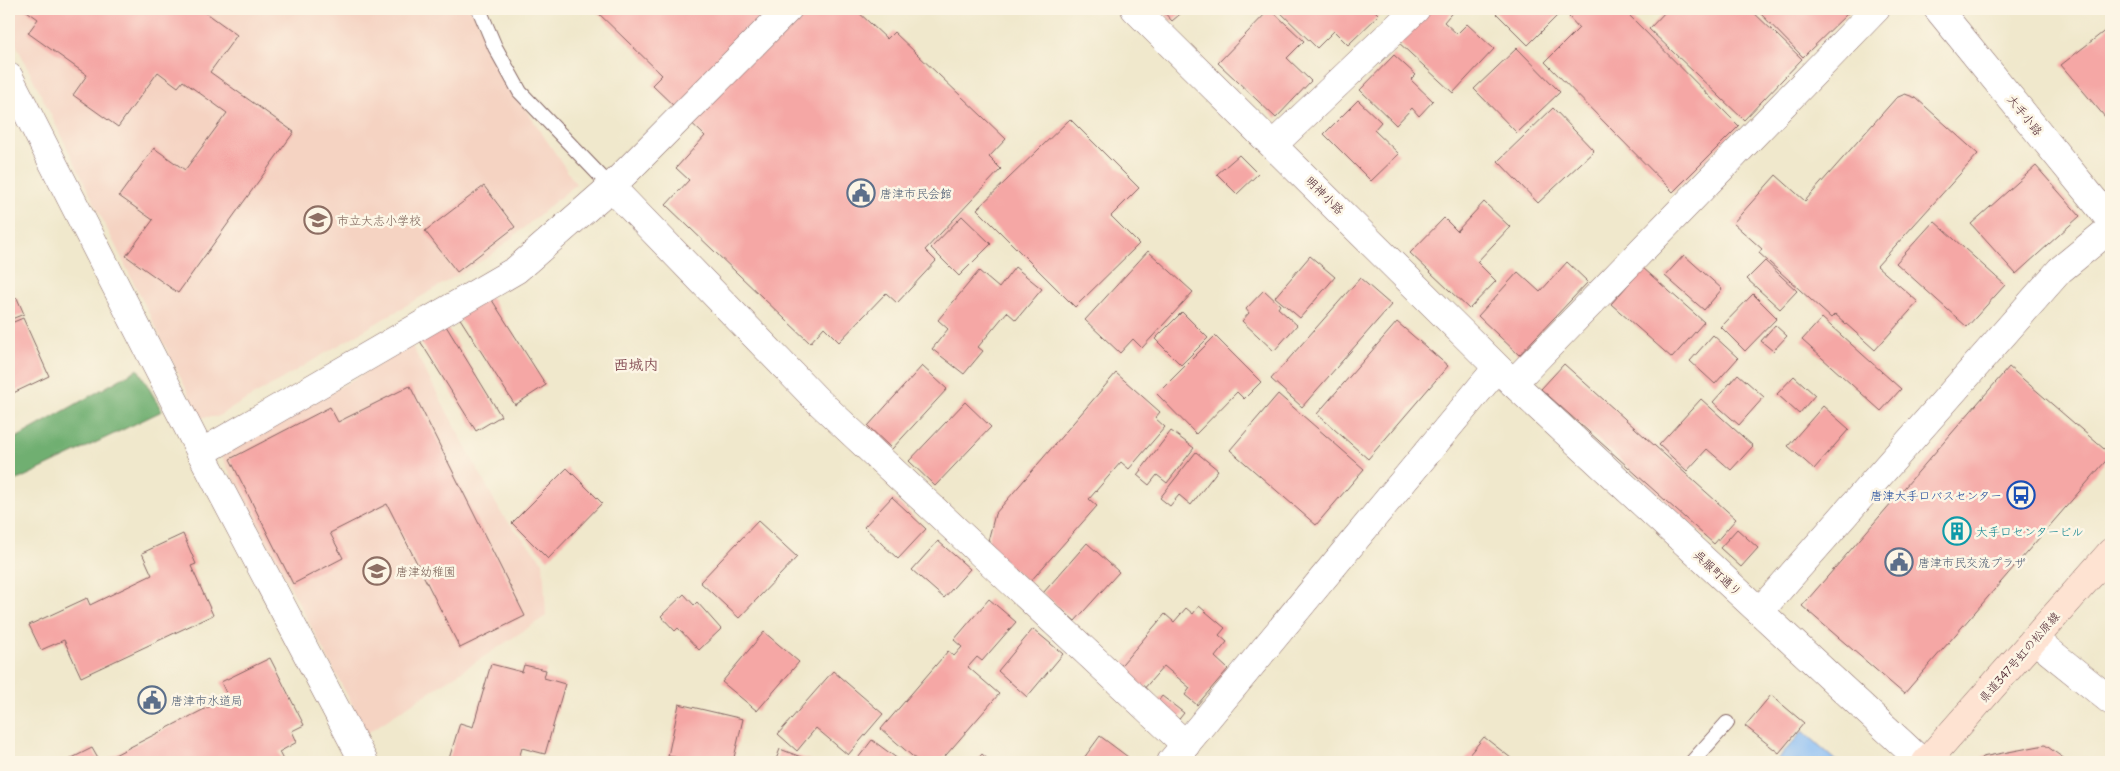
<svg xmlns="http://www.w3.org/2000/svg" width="2120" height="771" font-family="Delius,'Klee One',sans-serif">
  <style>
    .built { fill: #f5d3c2 }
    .forest { fill: #6faf71; stroke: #5c674e }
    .water { fill: #86bcf5; stroke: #686e90 }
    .building { fill: #f5a7a5 }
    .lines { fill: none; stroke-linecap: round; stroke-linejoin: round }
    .service-casing { stroke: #846563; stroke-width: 16 }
    .minor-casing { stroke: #846563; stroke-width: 29 }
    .tertiary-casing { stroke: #846563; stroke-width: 29 }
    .secondary-casing { stroke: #846563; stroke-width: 29 }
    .service { stroke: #fff; stroke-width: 14 }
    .minor { stroke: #fff; stroke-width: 28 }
    .tertiary { stroke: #fff; stroke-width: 28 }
    .secondary { stroke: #fee3d2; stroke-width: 28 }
    .labels { text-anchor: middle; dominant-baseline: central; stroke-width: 5; stroke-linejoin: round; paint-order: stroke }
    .street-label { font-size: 12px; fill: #4a1f2b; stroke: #fcf5e5 }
    .service-label { font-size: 12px; fill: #4e5e75; stroke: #fcf5e5; text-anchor: start }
    .education-label { font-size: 12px; fill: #785e54; stroke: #fcf5e5; text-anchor: start }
    .transit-label { font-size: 12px; fill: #164399; stroke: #fcf5e5; text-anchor: end }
    .culture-label { font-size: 12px; fill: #0d838f; stroke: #fcf5e5; text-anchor: start }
    .quarter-label { font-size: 15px; font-weight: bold; fill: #864f56; stroke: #fcf5e5 }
  </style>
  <rect width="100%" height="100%" fill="#fcf5e5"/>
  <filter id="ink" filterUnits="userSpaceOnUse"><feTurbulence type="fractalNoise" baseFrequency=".02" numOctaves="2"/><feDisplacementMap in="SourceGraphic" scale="10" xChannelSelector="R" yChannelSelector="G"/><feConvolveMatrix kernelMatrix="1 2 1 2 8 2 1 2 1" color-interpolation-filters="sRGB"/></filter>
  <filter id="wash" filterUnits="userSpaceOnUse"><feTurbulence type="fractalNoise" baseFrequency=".0096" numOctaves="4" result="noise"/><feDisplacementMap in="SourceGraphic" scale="20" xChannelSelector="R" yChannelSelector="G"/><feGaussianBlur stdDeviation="1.12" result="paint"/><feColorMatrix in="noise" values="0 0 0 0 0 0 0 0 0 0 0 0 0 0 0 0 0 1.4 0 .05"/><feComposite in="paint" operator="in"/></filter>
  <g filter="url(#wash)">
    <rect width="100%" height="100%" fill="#f0e8cc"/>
    <g class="built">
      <path d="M9,9H473L472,10L516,95L576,184L490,256L217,417H200L9,30Z"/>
      <path d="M412,346L501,513L543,562L546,616L367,733L221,455Z"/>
    </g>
    <path class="forest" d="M138,369L162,411L9,484V442Z"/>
    <path class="water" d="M1803,731L1838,762H1775Z"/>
    <g id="blocks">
      <g class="building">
        <path d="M24,9H201L237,35L210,72L294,132L178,293L126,256L153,220L119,196L154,148L185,170L227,113L183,81L178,87L158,72L118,127L73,95L87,75L28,33L38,19Z"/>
        <path d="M594,9H855L887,39L894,32L1006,139L989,157L1001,169L925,250L936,261L897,303L886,293L839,342L824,327L810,343L666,205L689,180L676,168L705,136L652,85L662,75Z"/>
        <path d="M1161,9H1186L1172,21Z"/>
        <path d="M1270,9L1304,41L1287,58L1311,81L1276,118L1218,63Z"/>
        <path d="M1277,9H1373L1379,15L1348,45L1334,31L1317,48Z"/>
        <path d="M1426,9H1455L1444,22L1457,34L1467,24L1494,49L1453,93L1397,41Z"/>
        <path d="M1492,9H1564L1528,45Z"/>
        <path d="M1577,9H1623L1739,126L1673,192L1545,62L1579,28L1569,17Z"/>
        <path d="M1668,9H1750L1802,59L1744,120L1649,29Z"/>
        <path d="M1756,9H1852L1803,57Z"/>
        <path d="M2111,26V124L2061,65Z"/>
        <path d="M1517,48L1560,92L1517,133L1474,89Z"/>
        <path d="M1394,55L1416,75L1411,80L1433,101L1419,116L1412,108L1396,125L1360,90Z"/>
        <path d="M1905,94L1916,98L1978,154L1877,266L1918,302L1875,350L1835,314L1831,318L1759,253L1762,249L1733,223L1776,175L1805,201L1896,98Z"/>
        <path d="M1358,100L1381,122L1374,130L1399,154L1371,181L1324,134Z"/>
        <path d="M1553,108L1594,151L1538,203L1498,161Z"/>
        <path d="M1070,119L1139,188L1111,216L1139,244L1075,307L977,209Z"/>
        <path d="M1239,155L1258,174L1237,194L1217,174Z"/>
        <path d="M2036,166L2080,216L2016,274L1971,224Z"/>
        <path d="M484,186L515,227L457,272L425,231Z"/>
        <path d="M1484,202L1510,227L1477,262L1496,281L1469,309L1410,253L1444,218L1457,231Z"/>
        <path d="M962,216L991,244L959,276L931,248Z"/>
        <path d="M1934,221L2005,285L1967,327L1896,263Z"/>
        <path d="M1148,251L1193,292L1142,348L1133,339L1120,353L1085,320Z"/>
        <path d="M1684,255L1722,289L1704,310L1665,276Z"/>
        <path d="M1310,256L1335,277L1300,318L1275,297Z"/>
        <path d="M1765,261L1797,291L1780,309L1747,279Z"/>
        <path d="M1567,262L1588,282L1519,355L1478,316L1518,272L1540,292Z"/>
        <path d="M1015,267L1042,289L1016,320L1007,312L978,347L983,351L964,374L932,349L948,329L938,320L979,271L999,288Z"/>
        <path d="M1643,268L1704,322L1672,358L1611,304Z"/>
        <path d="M1360,278L1391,305L1302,407L1271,379Z"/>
        <path d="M1264,290L1280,305L1278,308L1297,325L1274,351L1242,321L1249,313L1246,309Z"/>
        <path d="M1753,294L1777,318L1745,351L1721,327Z"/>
        <path d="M490,297L546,385L515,405L459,317Z"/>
        <path d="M17,298L24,314L9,320V302Z"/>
        <path d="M1182,312L1208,338L1181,365L1155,339Z"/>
        <path d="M23,318L49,376L9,395V324Z"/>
        <path d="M1822,318L1901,389L1881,411L1802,340Z"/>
        <path d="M1397,322L1448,366L1368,459L1317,414Z"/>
        <path d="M1775,325L1787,336L1773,351L1761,341Z"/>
        <path d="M446,326L501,416L476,431L420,341Z"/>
        <path d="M1713,335L1738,358L1715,384L1690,361Z"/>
        <path d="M1215,336L1261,382L1244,399L1237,392L1196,434L1157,394Z"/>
        <path d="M1564,364L1736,519L1714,544L1541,389Z"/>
        <path d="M922,366L947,389L892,449L868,426Z"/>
        <path d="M2009,367L2111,455L1904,694L1802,606Z"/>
        <path d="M1116,373L1160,412L1155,418L1165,427L1129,469L1121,462L1089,499L1097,506L1029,583L995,553L988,541L995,514Z"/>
        <path d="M1738,374L1764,397L1739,425L1713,402Z"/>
        <path d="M1794,376L1815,395L1799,414L1777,394Z"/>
        <path d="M410,386L525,616L460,648L387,504L330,533L343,558L293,584L230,459L330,407L338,422Z"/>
        <path d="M1278,394L1364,469L1316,525L1230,450Z"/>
        <path d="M1701,399L1753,446L1731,470L1707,449L1687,471L1659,445Z"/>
        <path d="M965,402L991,427L935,486L909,461Z"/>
        <path d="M1823,406L1849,429L1814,469L1788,446Z"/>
        <path d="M1171,431L1194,448L1167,483L1157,475L1149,485L1137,475Z"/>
        <path d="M1196,452L1218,470L1191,505L1179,495L1170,506L1160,498Z"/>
        <path d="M567,468L602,503L548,559L512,523Z"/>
        <path d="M892,497L926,529L898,559L864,527Z"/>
        <path d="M758,521L797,557L739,618L700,582Z"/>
        <path d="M1737,529L1758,548L1741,567L1720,548Z"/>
        <path d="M183,534L196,564L191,566L213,615L81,677L64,640L41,650L29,625L87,598L90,605L152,575L142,553Z"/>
        <path d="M938,541L970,569L944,598L912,570Z"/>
        <path d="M1087,543L1119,572L1075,621L1043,593Z"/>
        <path d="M684,594L694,605L697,602L721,629L699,650L678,628L675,631L661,616Z"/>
        <path d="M989,599L1016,622L982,661L977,657L968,667L999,694L940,762H919L881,729L948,651L954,656L962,647L954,640Z"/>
        <path d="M1199,606L1225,628L1219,635L1227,642L1215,657L1228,669L1197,705L1185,695L1190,688L1164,666L1142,691L1117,670L1165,614L1174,622L1186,608L1193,614Z"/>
        <path d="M1033,629L1063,654L1027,697L998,671Z"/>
        <path d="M764,632L799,662L757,711L722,682Z"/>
        <path d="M270,658L304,725L292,731L297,742L279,752L284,762H101L228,697L221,682Z"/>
        <path d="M491,664L522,672L524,665L546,670L544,678L565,684L545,754L522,748L518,762H448L460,723L473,727Z"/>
        <path d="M833,671L883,714L848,755L816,728L797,751L778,734Z"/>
        <path d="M1771,695L1804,723L1779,753L1745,726Z"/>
        <path d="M1162,696L1184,713L1176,723L1154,706Z"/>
        <path d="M679,704L743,719L733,762H678L679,758L668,756Z"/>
        <path d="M1100,736L1128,757L1124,762H1081Z"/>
        <path d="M1484,737L1516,762H1463Z"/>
        <path d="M872,740L902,762H855Z"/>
        <path d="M2045,745L2069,762H1978L1982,757Z"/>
        <path d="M92,748L100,762H64Z"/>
        <path d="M780,749L814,762H775Z"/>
        <path d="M982,754L991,762H975Z"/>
      </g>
    </g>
  </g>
  <g filter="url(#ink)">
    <use href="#blocks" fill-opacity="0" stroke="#846563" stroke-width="1"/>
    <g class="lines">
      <g class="service-casing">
        <g id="service">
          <path d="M479,9L495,47L520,92L611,187"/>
          <path d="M1692,762L1727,723"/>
        </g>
      </g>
      <g class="minor-casing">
        <g id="minor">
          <path d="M1135,9L1513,383L1922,762"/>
          <path d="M1938,9L2111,221"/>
          <path d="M9,77L201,453L364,762"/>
          <path d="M1274,144L1416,9"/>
          <path d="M611,187L816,399L1186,745"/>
          <path d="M1513,383L1876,9"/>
          <path d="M201,453L516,270L611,187L788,9"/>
          <path d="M1760,611L2060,270L2111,228"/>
          <path d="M1171,762L1497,368"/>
        </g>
      </g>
      <g class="tertiary-casing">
        <path id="tertiary" d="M2034,639L2111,701"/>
      </g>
      <g class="secondary-casing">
        <path id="secondary" d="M1926,762L2111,552"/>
      </g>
      <use href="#service" class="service"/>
      <use href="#minor" class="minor"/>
      <use href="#tertiary" class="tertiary"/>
      <use href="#secondary" class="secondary"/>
    </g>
  </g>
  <defs>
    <g id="civic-ring" transform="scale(1.4375)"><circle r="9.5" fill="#fcf5e5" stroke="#5c6f8a" stroke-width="1.5"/><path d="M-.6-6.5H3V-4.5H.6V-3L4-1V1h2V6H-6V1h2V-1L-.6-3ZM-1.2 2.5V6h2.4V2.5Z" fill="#5c6f8a"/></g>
    <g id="school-ring" transform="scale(1.4375)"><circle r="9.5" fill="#fcf5e5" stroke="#8d6e63" stroke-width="1.5"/><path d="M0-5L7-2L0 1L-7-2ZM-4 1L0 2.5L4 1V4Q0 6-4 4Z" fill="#8d6e63"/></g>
    <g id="bus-ring" transform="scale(1.4375)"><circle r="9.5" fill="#fcf5e5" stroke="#1a4fb4" stroke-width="1.5"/><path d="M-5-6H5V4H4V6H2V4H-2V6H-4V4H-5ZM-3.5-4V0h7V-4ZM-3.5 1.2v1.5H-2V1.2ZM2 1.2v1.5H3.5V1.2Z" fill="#1a4fb4"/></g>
    <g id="building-ring" transform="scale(1.4375)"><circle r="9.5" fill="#fcf5e5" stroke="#0f9aa8" stroke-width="1.5"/><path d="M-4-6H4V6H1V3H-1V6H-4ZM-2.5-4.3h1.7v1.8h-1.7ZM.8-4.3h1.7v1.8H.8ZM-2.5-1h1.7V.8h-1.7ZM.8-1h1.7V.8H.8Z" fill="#0f9aa8"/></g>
  </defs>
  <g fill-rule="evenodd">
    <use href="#civic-ring" x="861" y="193"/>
    <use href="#school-ring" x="318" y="220"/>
    <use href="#bus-ring" x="2021" y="495"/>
    <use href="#building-ring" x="1957" y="531"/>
    <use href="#civic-ring" x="1899" y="562"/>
    <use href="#school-ring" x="377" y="571"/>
    <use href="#civic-ring" x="152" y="700"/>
  </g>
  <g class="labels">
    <g class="street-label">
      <text transform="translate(2025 115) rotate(51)">大手小路</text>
      <text transform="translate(1325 195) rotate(45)">明神小路</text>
      <text transform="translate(1718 573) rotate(43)">呉服町通り</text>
      <text transform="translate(2019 657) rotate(-49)">県道347号虹の松原線</text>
    </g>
    <g class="service-label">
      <text x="880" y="193">唐津市民会館</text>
      <text x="1918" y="562">唐津市民交流プラザ</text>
      <text x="171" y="700">唐津市水道局</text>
    </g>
    <g class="education-label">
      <text x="337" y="220">市立大志小学校</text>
      <text x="396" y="571">唐津幼稚園</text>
    </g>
    <g class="transit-label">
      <text x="2002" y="495">唐津大手口バスセンター</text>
    </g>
    <g class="culture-label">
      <text x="1976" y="531">大手口センタービル</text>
    </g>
    <g class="quarter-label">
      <text x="636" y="364">西城内</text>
    </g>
  </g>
  <rect width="2120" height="771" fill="none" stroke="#fcf5e5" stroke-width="30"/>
</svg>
